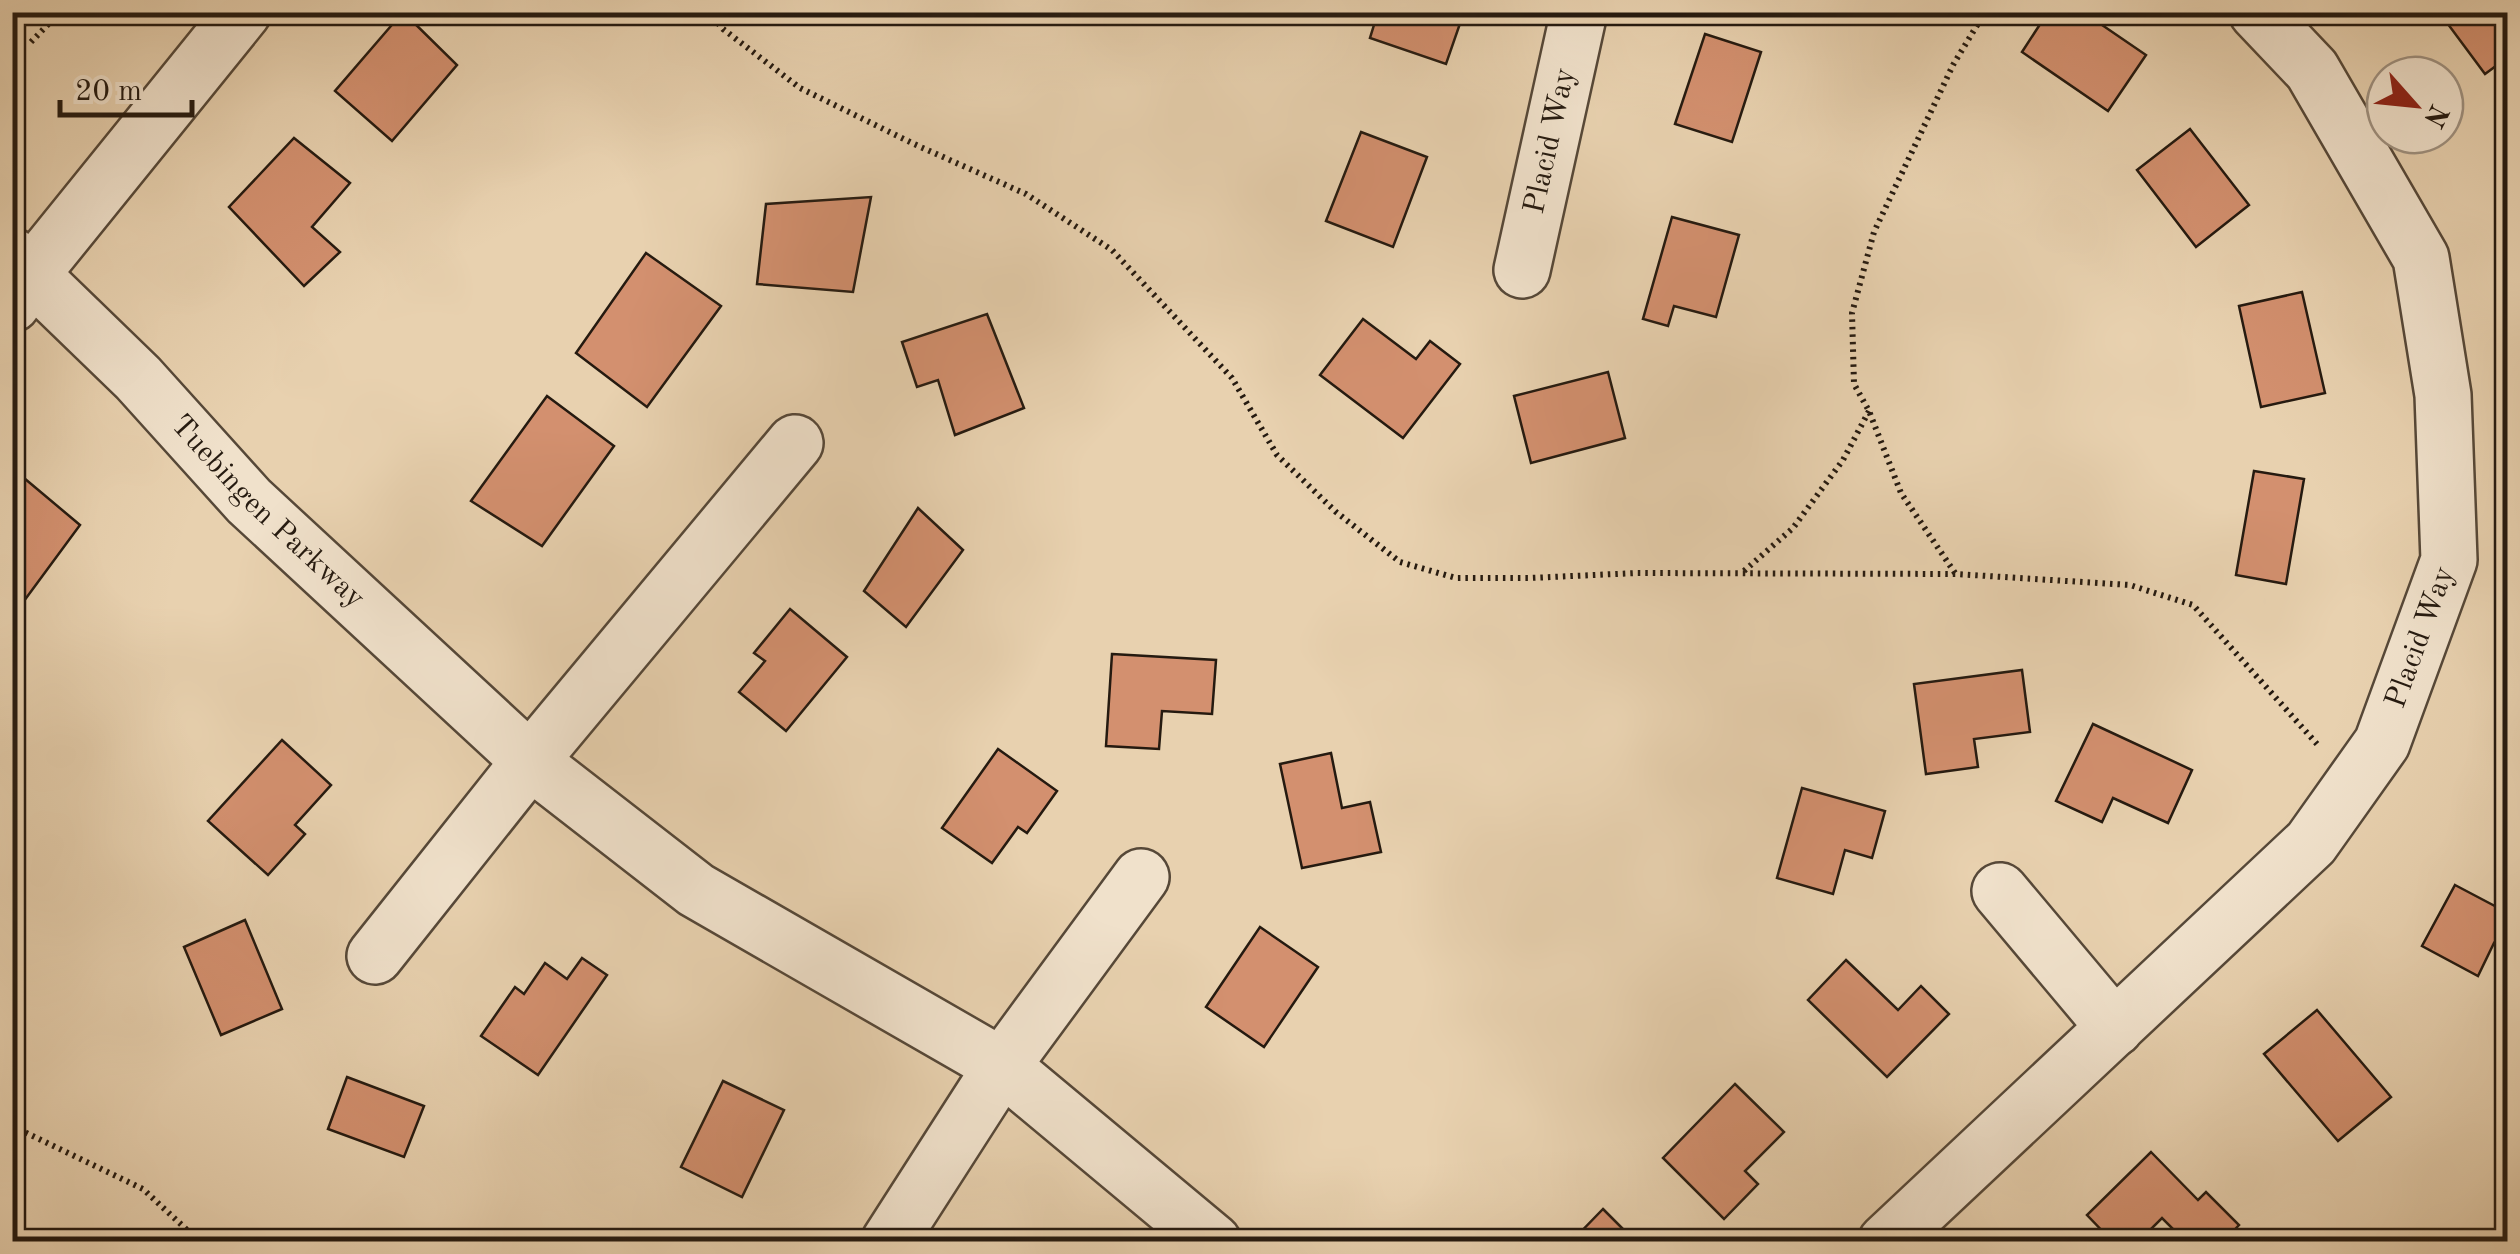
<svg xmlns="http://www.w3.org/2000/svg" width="2520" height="1254" font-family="'Old Standard TT',serif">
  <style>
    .building { fill: #d3906f; stroke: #251a10; stroke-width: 2.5 }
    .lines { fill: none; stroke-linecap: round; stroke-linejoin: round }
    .minor-casing { stroke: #564838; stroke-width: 60 }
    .path { stroke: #251a10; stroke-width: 6; stroke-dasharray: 2.5 5; stroke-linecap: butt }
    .minor { stroke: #f0e1cb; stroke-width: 55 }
    .labels { text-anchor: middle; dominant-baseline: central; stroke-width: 8; stroke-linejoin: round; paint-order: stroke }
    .street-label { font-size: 30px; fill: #251a10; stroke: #f0e1cb }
  </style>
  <rect width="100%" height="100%" fill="#e8d1af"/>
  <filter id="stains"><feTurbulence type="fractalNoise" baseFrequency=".002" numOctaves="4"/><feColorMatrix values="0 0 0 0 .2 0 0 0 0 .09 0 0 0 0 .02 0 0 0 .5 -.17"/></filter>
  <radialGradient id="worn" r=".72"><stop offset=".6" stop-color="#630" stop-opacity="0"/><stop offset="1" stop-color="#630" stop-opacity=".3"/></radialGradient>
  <g class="building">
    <path d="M403,12L457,65L392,141L335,91Z"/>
    <path d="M1378,12H1464L1446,64L1370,38Z"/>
    <path d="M2048,12H2083L2146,55L2108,111L2022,52Z"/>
    <path d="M2439,12H2508V57L2485,74Z"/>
    <path d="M1705,34L1761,52L1732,142L1675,124Z"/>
    <path d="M2190,129L2249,205L2196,247L2137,170Z"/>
    <path d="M1361,132L1427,157L1393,247L1326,221Z"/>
    <path d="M294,138L350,183L312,227L340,252L304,286L229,207Z"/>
    <path d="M871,197L853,292L757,284L766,204Z"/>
    <path d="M1672,217L1739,235L1716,317L1674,306L1668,326L1643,319Z"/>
    <path d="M646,253L721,306L647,407L576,353Z"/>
    <path d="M2302,292L2325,393L2261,407L2239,306Z"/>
    <path d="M987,314L1024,408L955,435L938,380L917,387L902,342Z"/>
    <path d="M1363,319L1416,359L1430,341L1460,364L1403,438L1320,375Z"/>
    <path d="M1608,372L1625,438L1531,463L1514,396Z"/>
    <path d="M547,396L614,446L542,546L471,501Z"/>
    <path d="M2254,471L2304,479L2286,584L2236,575Z"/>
    <path d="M24,478L80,525L21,605L12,599V493Z"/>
    <path d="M918,508L963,550L906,627L864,591Z"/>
    <path d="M790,609L847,657L786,731L739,692L765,661L754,653Z"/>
    <path d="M1112,654L1216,660L1212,714L1162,711L1159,749L1106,746Z"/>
    <path d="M2022,670L2030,732L1974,739L1978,767L1926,774L1914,684Z"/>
    <path d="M2093,724L2192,770L2168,823L2113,798L2102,822L2056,801Z"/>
    <path d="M282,740L331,785L295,825L305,834L268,875L208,821Z"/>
    <path d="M998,749L1057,791L1027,833L1018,827L992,863L942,828Z"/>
    <path d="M1331,753L1342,808L1370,802L1381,852L1302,868L1280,764Z"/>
    <path d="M1802,788L1885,811L1872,858L1845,850L1833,894L1777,878Z"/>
    <path d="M2455,885L2508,913V950L2494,943L2478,976L2422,946Z"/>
    <path d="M245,920L282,1009L221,1035L184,947Z"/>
    <path d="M1260,927L1318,967L1264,1047L1206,1007Z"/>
    <path d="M582,958L607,975L538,1075L481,1036L515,987L524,994L545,963L567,979Z"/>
    <path d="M1846,960L1898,1010L1921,986L1949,1014L1887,1077L1808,1000Z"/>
    <path d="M2317,1010L2391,1097L2338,1141L2264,1054Z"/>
    <path d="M347,1077L424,1106L404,1157L328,1129Z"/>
    <path d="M723,1081L784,1110L742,1197L681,1167Z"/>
    <path d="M1735,1084L1784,1132L1745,1171L1758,1184L1724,1219L1663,1158Z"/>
    <path d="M2151,1152L2198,1200L2206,1192L2239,1225L2223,1242H2186L2162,1218L2138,1242H2113L2087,1215Z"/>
    <path d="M1603,1209L1636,1242H1571Z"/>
  </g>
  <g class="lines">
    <g class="minor-casing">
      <g id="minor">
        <path id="s1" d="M12,256L138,378L249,501L530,761L696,890L1002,1066L1213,1242"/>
        <path id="s2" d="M1522,270L1579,12"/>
        <path d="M12,304L32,273L243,12"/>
        <path d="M2000,891L2115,1028"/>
        <path d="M375,956L530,761L795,443"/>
        <path d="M889,1242L1002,1066L1141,877"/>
        <path id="s3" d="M1886,1242L2311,843L2382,743L2449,560L2443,395L2421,258L2312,70L2257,12"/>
      </g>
    </g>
    <g class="path">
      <path d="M708,12L723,29L800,88L914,144L1026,194L1112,250L1232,378L1277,455L1336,512L1400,562L1456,578H1530L1637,573L1956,574L2130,585L2193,605L2317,744"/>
      <path d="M31,42L60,12"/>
      <path d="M1744,571L1793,528L1843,460L1869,411"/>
      <path d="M1955,573L1901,493L1869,411L1854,384L1852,313L1874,232L1953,65L1985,12"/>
      <path d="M12,1126L143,1189L200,1242"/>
    </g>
    <use href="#minor" class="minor"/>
  </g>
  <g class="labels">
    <g class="street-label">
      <text stroke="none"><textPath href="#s2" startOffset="132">Placid Way</textPath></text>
      <text stroke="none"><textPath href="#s1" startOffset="362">Tuebingen Parkway</textPath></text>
      <text stroke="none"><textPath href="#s3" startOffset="818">Placid Way</textPath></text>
    </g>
  </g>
  <rect width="2520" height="1254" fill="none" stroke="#e8d1af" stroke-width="50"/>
  <rect x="15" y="15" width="2490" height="1224" fill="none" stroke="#251a10" stroke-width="5"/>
  <rect x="25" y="25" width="2470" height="1204" fill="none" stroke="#251a10" stroke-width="2.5"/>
  <g transform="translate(2415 105) rotate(117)"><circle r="48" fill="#f0e1cb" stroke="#9f9180" stroke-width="2.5"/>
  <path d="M0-8L18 38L0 25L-18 38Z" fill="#8f2418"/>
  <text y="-15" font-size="28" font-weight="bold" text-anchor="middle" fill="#251a10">N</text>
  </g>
  <path d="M60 100v15h132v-15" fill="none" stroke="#251a10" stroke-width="5"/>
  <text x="75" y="100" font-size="30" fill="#251a10" stroke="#f0e1cb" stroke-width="8" paint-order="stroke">20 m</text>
  <rect width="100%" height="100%" filter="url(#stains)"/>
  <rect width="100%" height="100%" fill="url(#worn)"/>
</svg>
